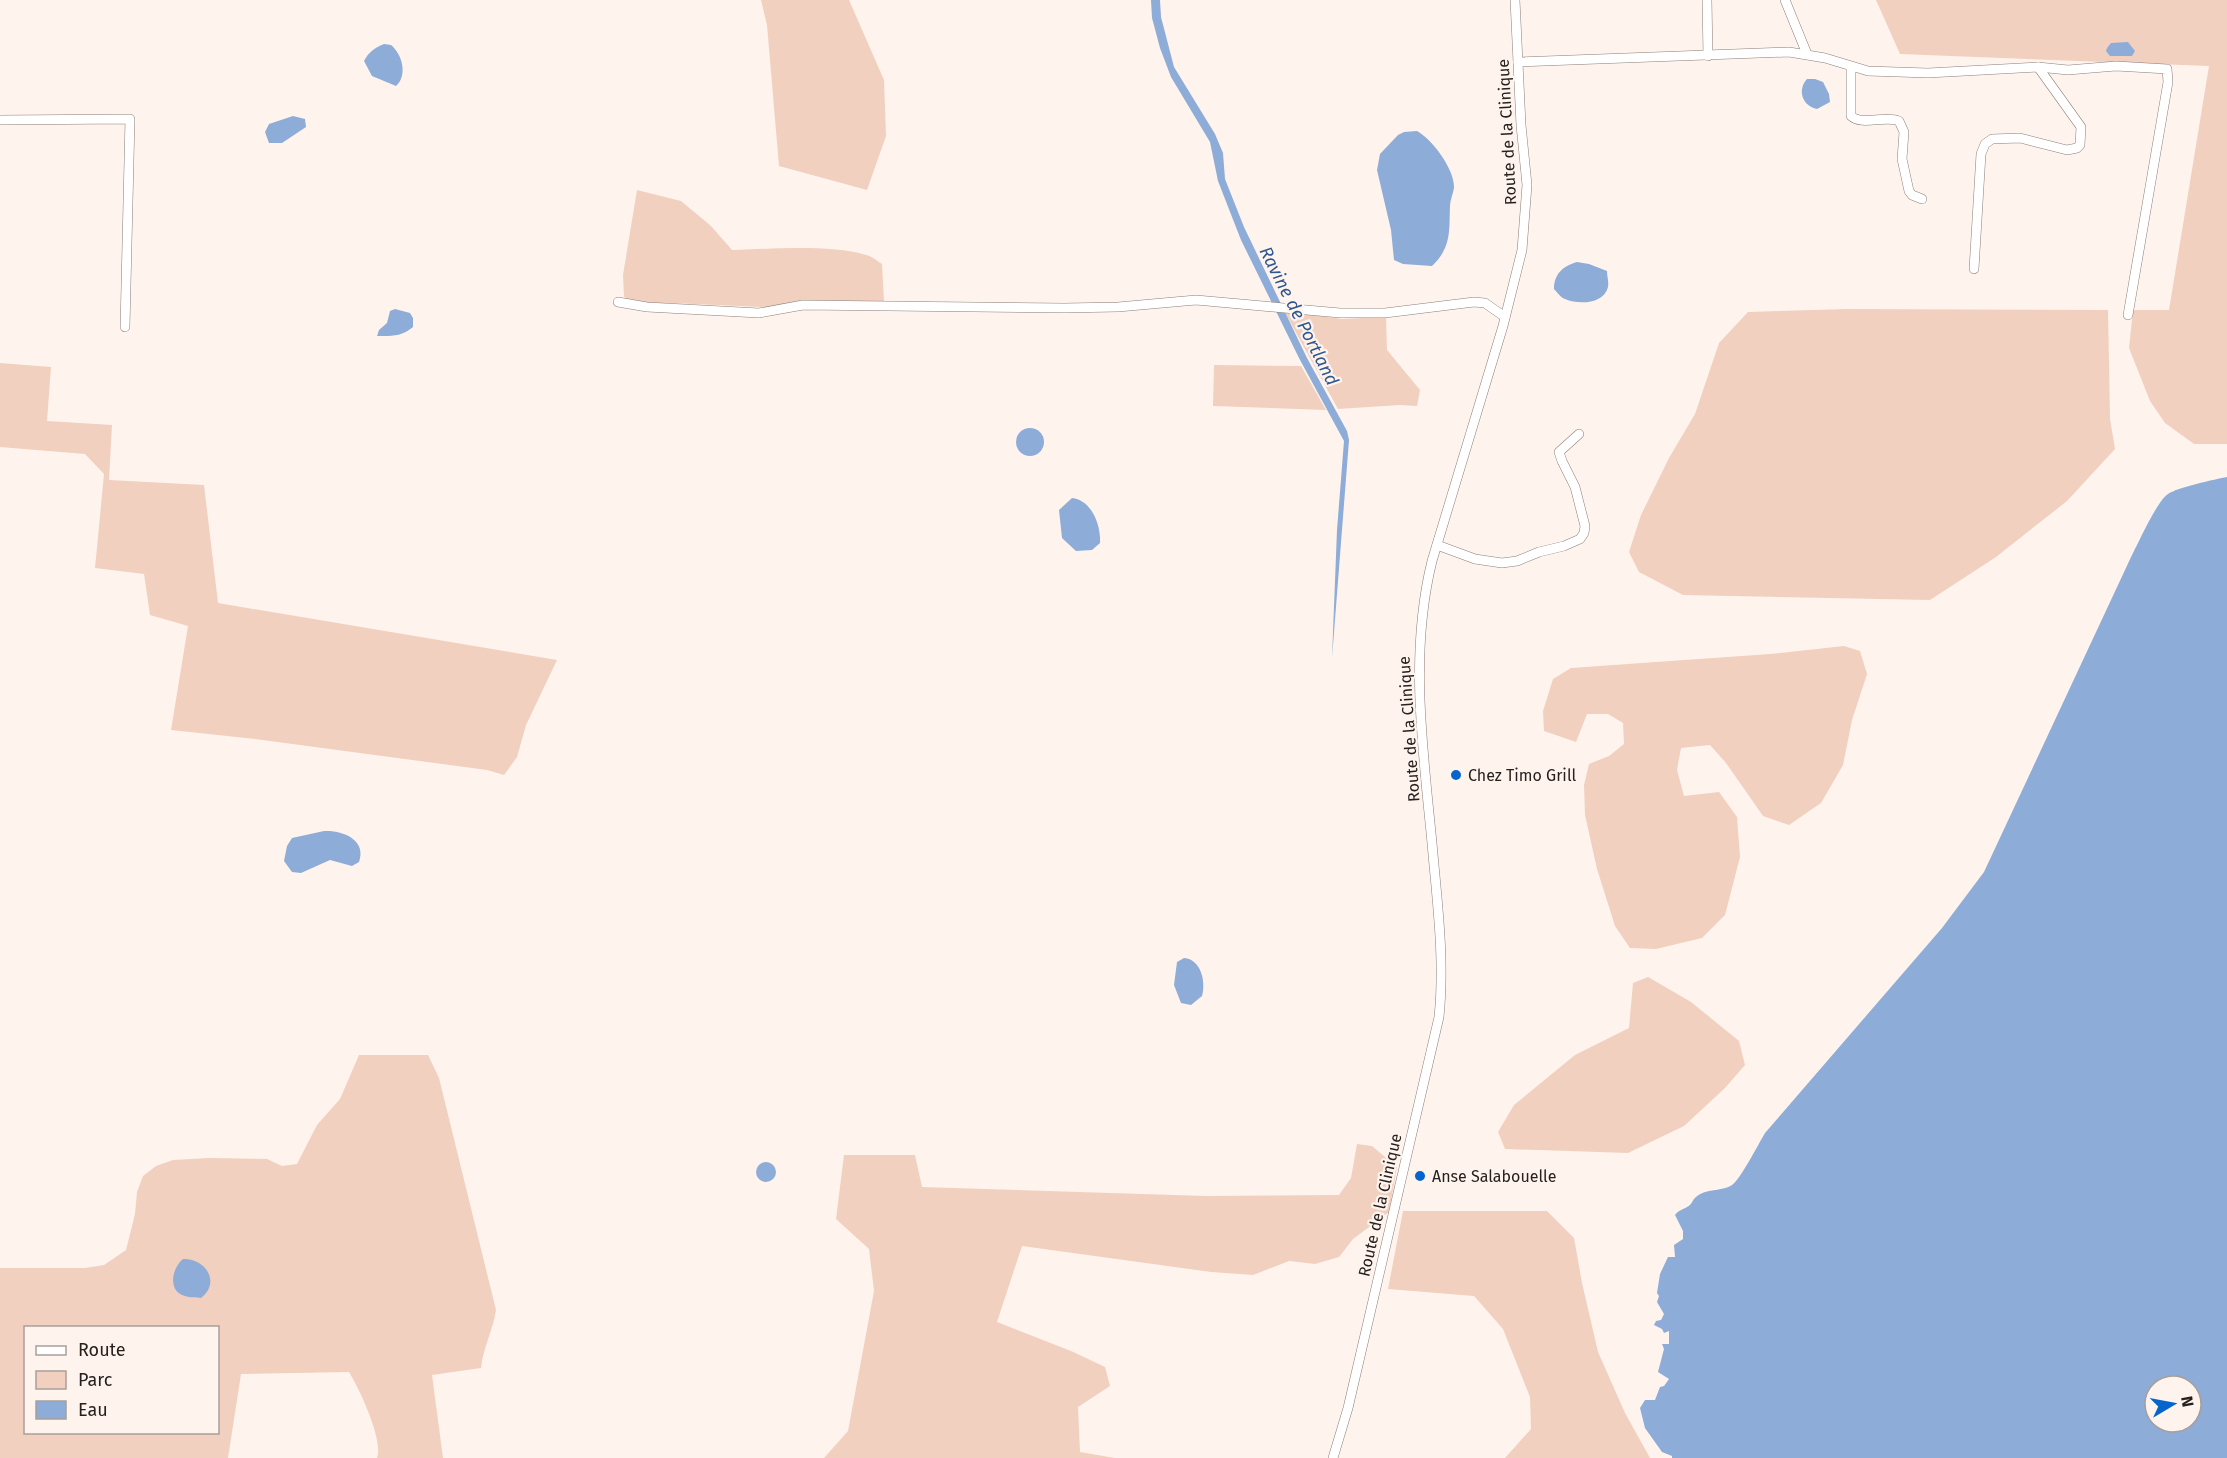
<svg xmlns="http://www.w3.org/2000/svg" width="2227" height="1458" font-family="'Fira Sans',sans-serif">
  <style>
    .green { fill: #f1d0bf; fill-rule: evenodd }
    .water { fill: #8dacd7; fill-rule: evenodd }
    .lines { fill: none; stroke-linecap: round; stroke-linejoin: round }
    .minor-casing { stroke: #8a7f7a; stroke-width: 10 }
    .minor { stroke: #fff; stroke-width: 9 }
    .poi-dot { fill: #0664cd; stroke: #fff3ed; stroke-width: 2 }
    .labels { text-anchor: middle; dominant-baseline: central; stroke-width: 4.5; stroke-linejoin: round; paint-order: stroke }
    .street-label { font-size: 16px; fill: #25211e; stroke: #fff3ed }
    .poi-label { font-size: 16px; fill: #25211e; stroke: #fff3ed; text-anchor: start }
    .water-label { font-size: 18px; font-style: italic; fill: #2f578f; stroke: #fff3ed }
  </style>
  <rect width="100%" height="100%" fill="#fff3ed"/>
  <g class="green">
    <path d="M761,0H849L884,80L886,136L867,190L779,166L767,25Z"/>
    <path d="M1876,0H2227V444H2194L2165,423L2150,401L2129,348L2133,310H2169L2209,66L1900,54Z"/>
    <path d="M637,190L681,201L711,226L732,250C770,249 830,244 866,255C872,256 877,261 882,264L884,302H797L761,307L671,303L641,304L628,301L624,297L623,275Z"/>
    <path d="M1848,309L2108,310L2110,419L2115,449L2067,501L1996,557L1930,600L1683,595L1639,572L1629,552L1641,515L1669,458L1695,414L1719,343L1748,312Z"/>
    <path d="M1284,311L1342,319L1386,317L1387,350L1420,390L1417,406L1400,405L1338,409Z"/>
    <path d="M0,363L51,367L47,421L112,425L109,480L204,485L218,603L557,660L526,725L517,757L504,775L487,770L255,739L171,730L188,626L150,615L144,574L95,568L104,474L85,454L0,447Z"/>
    <path d="M1214,365L1301,366L1326,410L1213,406Z"/>
    <path d="M1844,646L1860,651L1867,674L1852,720L1843,765L1821,803L1789,825L1763,816L1726,763L1710,745L1681,748L1677,770L1684,796L1719,792L1737,817L1740,857L1725,915L1702,938L1656,949L1630,948L1615,926L1597,869L1585,815L1584,785L1589,764L1609,756L1624,744L1623,723L1608,714H1587L1576,742L1544,731L1543,711L1553,679L1571,668L1770,654Z"/>
    <path d="M1648,977L1691,1002L1739,1041L1745,1065L1725,1088L1684,1126L1628,1153L1505,1149L1498,1132L1514,1105L1575,1055L1629,1028L1633,983Z"/>
    <path d="M359,1055H428L439,1078L496,1310C493,1330 483,1348 481,1368L432,1375L443,1458H377C384,1441 359,1388 349,1372L241,1374L228,1458H0V1268H85L104,1265L126,1250L135,1214L137,1192L143,1176L156,1166L173,1160L209,1158L267,1159L282,1166L297,1164L317,1125L340,1099ZM26,1328H218V1432H26Z"/>
    <path d="M1357,1144L1372,1146L1397,1167L1389,1212L1353,1239L1339,1257L1315,1264L1289,1261L1253,1275L1211,1272L1022,1246L997,1322L1071,1351L1105,1367L1110,1386L1078,1407L1080,1452L1115,1458H824L848,1431L874,1291L869,1249L836,1219L844,1155H915L922,1187L1206,1196L1339,1195L1351,1178Z"/>
    <path d="M1403,1211H1547L1574,1238L1582,1283L1598,1352L1625,1413L1650,1458H1505L1531,1429L1530,1397L1503,1329L1474,1296L1388,1289Z"/>
  </g>
  <g class="water">
    <path d="M1151,0H1160L1161,17L1174,67L1215,134L1223,153L1225,179L1244,227L1307,358L1347,431L1349,440L1332,658L1337,530L1344,441L1299,358L1241,240L1218,181L1210,142L1171,77L1160,48L1152,18Z"/>
    <path d="M2128,42L2135,51L2132,56H2110L2106,51L2107,48L2111,43Z"/>
    <path d="M384,44L391,45C402,54 408,75 396,86L372,76L364,61C368,53 374,48 384,44Z"/>
    <path d="M1807,79H1815L1823,82L1829,94L1830,102L1817,109C1802,106 1797,90 1807,79Z"/>
    <path d="M293,116L305,119L306,127L282,143H269L265,132L269,124Z"/>
    <path d="M1417,131C1432,139 1455,170 1454,188C1453,194 1450,200 1450,206C1449,230 1452,247 1432,266L1403,264L1394,260L1391,230L1377,170L1380,154L1398,135L1404,132Z"/>
    <path d="M1577,262L1589,264L1607,271C1607,276 1609,282 1608,287C1604,304 1579,305 1565,299C1560,297 1558,293 1554,289C1554,274 1563,266 1577,262Z"/>
    <path d="M395,309L410,313L413,318V327C401,337 391,336 377,336L379,330L387,323L390,311Z"/>
    <circle cx="1030" cy="442" r="14"/>
    <path d="M2227,477V1458H1672V1456L1662,1452L1645,1428L1640,1408L1645,1400H1655L1660,1387L1664,1386L1669,1379L1658,1372L1664,1349L1662,1344H1669V1331L1664,1333L1662,1329L1654,1325L1656,1321L1661,1320L1664,1314L1657,1302L1659,1296L1657,1293L1660,1274L1668,1257H1675L1674,1245L1683,1239V1231L1675,1215C1679,1210 1682,1210 1687,1207C1692,1205 1692,1200 1696,1197C1706,1188 1721,1192 1732,1185C1740,1180 1759,1143 1765,1133L1942,928L1984,872L2132,555C2139,542 2157,501 2168,494C2176,488 2216,479 2227,477ZM2155,1386H2191V1422H2155Z"/>
    <path d="M1072,498C1092,500 1101,526 1100,543L1092,550L1076,551L1062,538L1059,510Z"/>
    <path d="M324,831C343,830 367,840 359,862L352,866L330,860L301,873L292,872L284,861L287,846L292,838Z"/>
    <path d="M1184,958C1201,959 1206,982 1202,996L1191,1005L1181,1003L1174,985L1177,962Z"/>
    <circle cx="766" cy="1172" r="10"/>
    <path d="M183,1259C206,1258 221,1283 201,1298C196,1297 190,1298 185,1296C167,1291 172,1268 183,1259Z"/>
  </g>
  <g class="lines">
    <g class="minor-casing">
      <g id="minor">
        <path d="M1707,0L1708,56"/>
        <path d="M1785,0L1807,54"/>
        <path d="M1518,62L1789,52L1825,58L1868,71L1928,73L2038,67L2068,70L2116,66L2167,69L2168,82L2128,315"/>
        <path d="M1851,67V116C1862,126 1885,115 1899,121L1904,132L1902,159L1909,191L1912,195L1922,199"/>
        <path d="M0,120L130,119L125,327"/>
        <path d="M1974,269L1981,154L1985,144L1992,139L2020,138L2067,150L2077,148L2080,145L2081,127L2038,67"/>
        <path d="M618,302L647,307L759,313L803,305L1064,308L1118,307L1196,300L1340,313H1385L1474,302L1485,303L1505,317"/>
        <path d="M1437,545L1475,559L1502,563L1517,561L1539,552L1564,546L1580,539L1584,533L1585,526L1575,487L1562,461L1559,452L1579,434"/>
        <path d="M1333,1458L1348,1408L1439,1017C1445,959 1437,901 1432,843C1423,749 1409,654 1432,561L1503,326L1522,250L1527,185L1521,125L1515,0"/>
      </g>
    </g>
    <use href="#minor" class="minor"/>
  </g>
  <g class="poi-dot">
    <circle cx="1456" cy="775" r="6"/>
    <circle cx="1420" cy="1176" r="6"/>
  </g>
  <g class="labels">
    <g class="street-label">
      <text transform="translate(1507 132) rotate(-93)">Route de la Clinique</text>
      <text transform="translate(1409 729) rotate(-94)">Route de la Clinique</text>
      <text transform="translate(1380 1205) rotate(-77)">Route de la Clinique</text>
    </g>
    <g class="poi-label">
      <text x="1468" y="775">Chez Timo Grill</text>
      <text x="1432" y="1176">Anse Salabouelle</text>
    </g>
    <g class="water-label">
      <text transform="translate(1299 316) rotate(63)">Ravine de Portland</text>
    </g>
  </g>
  <rect x="24" y="1326" width="195" height="108" fill="#fff3ed" stroke="#a89f9a" stroke-width="1.5"/>
  <rect x="36" y="1346" width="30" height="9" fill="#ffffff" stroke="#a89f9a" stroke-width="1.5"/>
  <text x="78" y="1356" font-size="18" fill="#25211e">Route</text>
  <rect x="36" y="1371" width="30" height="18" fill="#f1d0bf" stroke="#a89f9a" stroke-width="1.5"/>
  <text x="78" y="1386" font-size="18" fill="#25211e">Parc</text>
  <rect x="36" y="1401" width="30" height="18" fill="#8dacd7" stroke="#a89f9a" stroke-width="1.5"/>
  <text x="78" y="1416" font-size="18" fill="#25211e">Eau</text>
  <g transform="translate(2173 1404) rotate(80)"><circle r="28" fill="#fff3ed" stroke="#a89f9a" stroke-width="1.5"/>
  <path d="M0-4.5L10 22L0 15L-10 22Z" fill="#0664cd"/>
  <text y="-9" font-size="16" font-weight="bold" text-anchor="middle" fill="#25211e">N</text>
  </g>
</svg>
